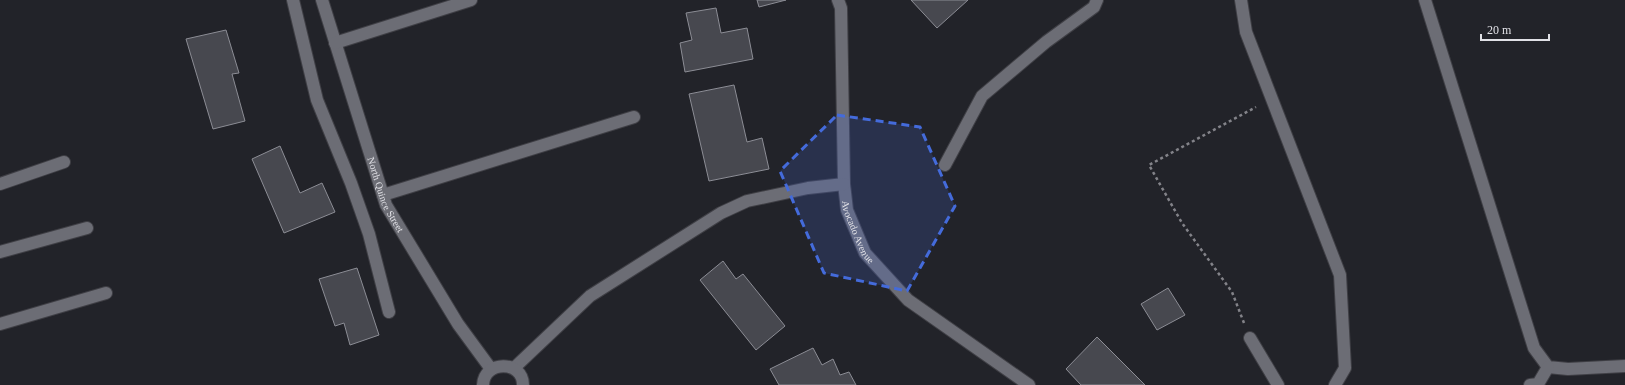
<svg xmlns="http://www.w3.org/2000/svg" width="1625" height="385" font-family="'Times New Roman',serif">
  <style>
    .building { fill: #47484f; stroke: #8c8d95 }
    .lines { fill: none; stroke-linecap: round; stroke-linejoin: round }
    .minor-casing { stroke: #3f3f45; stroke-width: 14 }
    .path { stroke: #838389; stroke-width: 2.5; stroke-dasharray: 3 3; stroke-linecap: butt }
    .minor { stroke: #6c6d75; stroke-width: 12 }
    .marked { fill: #446bdb; fill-opacity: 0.2; stroke: #446bdb; stroke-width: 3; stroke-dasharray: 8 5; stroke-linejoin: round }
    .labels { text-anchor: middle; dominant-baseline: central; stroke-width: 4; stroke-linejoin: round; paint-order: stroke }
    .street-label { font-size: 10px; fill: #e1e1e6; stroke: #222329 }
  </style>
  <rect width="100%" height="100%" fill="#222329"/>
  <g class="building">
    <path d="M757,0H786L759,7Z"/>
    <path d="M911,0H968L937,28Z"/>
    <path d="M716,8L721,33L747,28L753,59L685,72L680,43L692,40L686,13Z"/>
    <path d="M226,30L239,73L232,74L245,121L213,129L186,39Z"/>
    <path d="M734,85L747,142L762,138L769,169L709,181L689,94Z"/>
    <path d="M280,146L300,193L322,183L335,212L284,233L252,159Z"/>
    <path d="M723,261L736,279L743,274L785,326L756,350L700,280Z"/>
    <path d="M357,268L379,335L350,345L344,323L335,326L319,279Z"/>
    <path d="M1168,288L1185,315L1157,330L1141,304Z"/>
    <path d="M1097,337L1145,385H1081L1066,369Z"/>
    <path d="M813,348L822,365L833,359L840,375L849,372L856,385H779L770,369Z"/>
  </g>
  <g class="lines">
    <g class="minor-casing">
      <g id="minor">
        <path d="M293,0L317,100L351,183L369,234L389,312"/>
        <path id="s1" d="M322,0L386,205L458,324L491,369"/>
        <path id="s2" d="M838,0L841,8L844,184L847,210L865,253L908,300L1029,385"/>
        <path d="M1241,0L1246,32L1340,275L1345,368L1335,385"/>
        <path d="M1425,0L1534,348L1548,367L1568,369L1625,366"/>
        <path d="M335,43L471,0"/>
        <path d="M945,165L982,96L1046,42L1094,7L1097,0"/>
        <path d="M0,184L64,162"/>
        <path d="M383,195L634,117"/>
        <path d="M0,252L87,228"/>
        <path d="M0,324L106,293"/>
        <path d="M1250,338L1278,385"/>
        <path d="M514,368L590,296L721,213L747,201L808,188L844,184"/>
        <path d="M483,385C484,360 523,360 523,385"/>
        <path d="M1530,385L1538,384L1548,367"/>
      </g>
    </g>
    <path class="path" d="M1244,323L1232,292L1182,223L1149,165L1256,107"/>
    <use href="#minor" class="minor"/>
  </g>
  <path class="marked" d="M837,115L920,127L955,206L907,291L824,273L780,171Z"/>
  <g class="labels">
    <g class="street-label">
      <text stroke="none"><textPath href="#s1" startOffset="205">North Quince Street</textPath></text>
      <text stroke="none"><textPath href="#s2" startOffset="235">Avocado Avenue</textPath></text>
    </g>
  </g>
  <path d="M1481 34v6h68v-6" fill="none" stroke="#e1e1e6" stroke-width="2"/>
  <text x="1487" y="34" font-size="12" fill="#e1e1e6" stroke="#222329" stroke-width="3" paint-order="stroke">20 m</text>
</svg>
